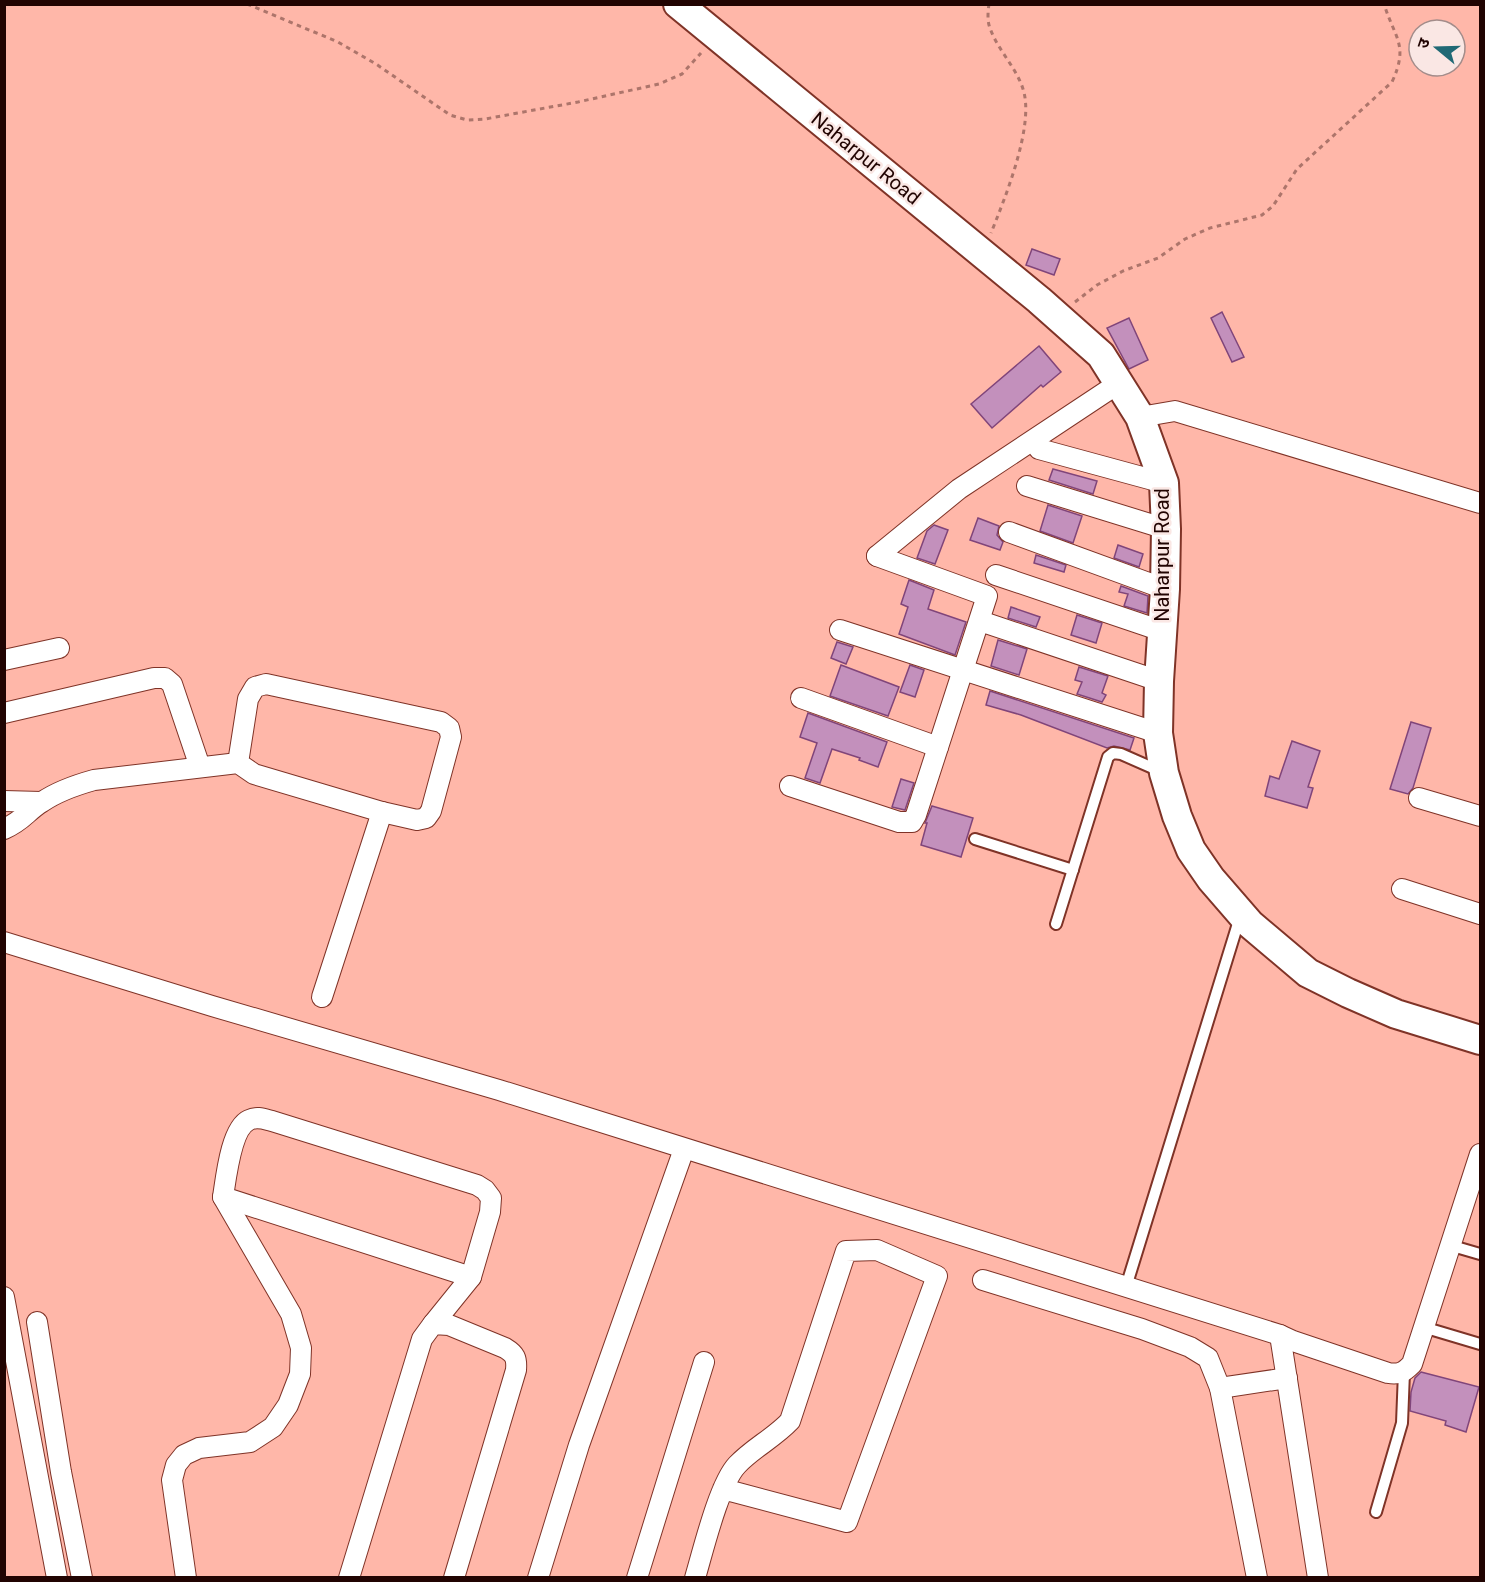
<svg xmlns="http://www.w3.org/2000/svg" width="1485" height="1582" font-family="Roboto,'Noto Sans Devanagari',sans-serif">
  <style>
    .building { fill: #c390bc; stroke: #80457a; stroke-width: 1.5 }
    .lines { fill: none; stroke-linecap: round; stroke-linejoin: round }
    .lane-casing { stroke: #7f3327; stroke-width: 14 }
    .street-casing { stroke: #7f3327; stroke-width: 22 }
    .secondary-casing { stroke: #7f3327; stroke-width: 32 }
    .path { stroke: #ad756b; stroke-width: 3; stroke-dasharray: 4.5 4.5; stroke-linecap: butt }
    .lane { stroke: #fff; stroke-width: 10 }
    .street { stroke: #fff; stroke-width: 20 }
    .secondary { stroke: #fff; stroke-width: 28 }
    .labels { text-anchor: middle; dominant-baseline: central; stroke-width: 5; stroke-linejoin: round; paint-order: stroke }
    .street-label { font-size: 20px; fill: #210402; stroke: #fae7e4 }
  </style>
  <rect width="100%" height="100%" fill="#ffb7a9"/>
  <g class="building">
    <path d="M1032,249L1060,259L1054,275L1026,265Z"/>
    <path d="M1222,312L1244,357L1232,362L1211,318Z"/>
    <path d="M1129,318L1148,360L1129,369L1107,328Z"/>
    <path d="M1039,346L1061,372L1043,387L1041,385L992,428L971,404Z"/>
    <path d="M1053,469L1097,481L1093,494L1049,480Z"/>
    <path d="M1048,505L1082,516L1073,543L1040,531Z"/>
    <path d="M978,518L999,526L997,535L1003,542L1000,550L970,540Z"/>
    <path d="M934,525L948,530L935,564L917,558L927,531Z"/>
    <path d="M1118,545L1143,554L1139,567L1114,558Z"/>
    <path d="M1036,555L1066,565L1064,572L1034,563Z"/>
    <path d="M909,580L934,590L928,609L966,622L955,655L899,634L908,607L901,604Z"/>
    <path d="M1121,586L1148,596L1147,613L1124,606L1128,594L1119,592Z"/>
    <path d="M1011,607L1040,617L1036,627L1008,618Z"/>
    <path d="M1077,615L1102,623L1096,643L1071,635Z"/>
    <path d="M998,640L1027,649L1019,675L991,666Z"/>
    <path d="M837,642L853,647L846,664L831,658Z"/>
    <path d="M841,665L899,687L888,716L830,696Z"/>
    <path d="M910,665L924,670L915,697L900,692Z"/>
    <path d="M1079,667L1108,676L1102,693L1106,695L1102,702L1077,694L1082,682L1075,680Z"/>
    <path d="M990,691L1134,738L1130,750L1114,746L1107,748L1021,715L986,705Z"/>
    <path d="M808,713L887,742L878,767L859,760L860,758L832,749L820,783L805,778L817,743L800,737Z"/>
    <path d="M1411,722L1431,728L1413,788L1408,794L1390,789Z"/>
    <path d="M1292,741L1320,751L1308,787L1313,788L1307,808L1265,796L1270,776L1279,779Z"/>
    <path d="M901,779L914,783L905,810L892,807Z"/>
    <path d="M932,806L973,818L961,857L921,845L927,823H925Z"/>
    <path d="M1421,1372L1479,1387L1466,1432L1445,1425L1446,1421L1410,1411L1411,1392L1415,1378Z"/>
  </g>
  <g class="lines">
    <g class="lane-casing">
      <g id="lane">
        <path d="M975,839L1073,870"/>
        <path d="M1056,924L1108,757L1113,753L1121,754L1162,772"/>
        <path d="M1449,1245L1480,1254"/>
        <path d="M1126,1287L1240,917"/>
        <path d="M1423,1327L1480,1344"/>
        <path d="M1376,1512L1402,1423L1404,1372"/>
      </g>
    </g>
    <g class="street-casing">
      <g id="street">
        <path d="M1140,417L1175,411L1480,503"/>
        <path d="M1039,449L1164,483"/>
        <path d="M1027,486L1166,529"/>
        <path d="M1009,532L1165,589"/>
        <path d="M877,556L959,489L1119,383"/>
        <path d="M996,575L1162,631"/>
        <path d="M980,621L1159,681"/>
        <path d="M840,630L1158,733"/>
        <path d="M4,660L59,648"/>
        <path d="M801,698L938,747"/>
        <path d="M4,713L154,678H165L172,684L200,767"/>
        <path d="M790,786L899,822H912L916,815L987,596L877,556"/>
        <path d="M1419,798L1480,816"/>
        <path d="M4,801L41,802"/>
        <path d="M4,829C23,821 27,811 42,802C58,791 76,785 94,780L238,763L254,774L382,812L417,820L426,818L431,811L451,737L449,728L441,722L266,684L255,687L248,699L238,763"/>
        <path d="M1402,889L1480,914"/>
        <path d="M4,942L212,1006L499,1090L1280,1335L1293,1341L1388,1373C1400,1375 1404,1372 1412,1364L1480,1154"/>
        <path d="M322,997L382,812"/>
        <path d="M223,1197L471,1277"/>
        <path d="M983,1280L1142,1329L1190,1347L1208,1358L1220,1388L1287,1378"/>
        <path d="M4,1297L57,1578"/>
        <path d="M37,1322L61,1472L82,1578"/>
        <path d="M1280,1335L1318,1578"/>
        <path d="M1220,1388L1257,1578"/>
        <path d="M186,1578L172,1480L176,1465L184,1455L199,1448L250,1442L273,1427L288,1405L300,1374L301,1348L291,1314L223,1197C226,1178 231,1128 249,1120C257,1116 264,1119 272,1121L477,1185L485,1190L491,1198L490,1212L471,1277L433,1324"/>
        <path d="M349,1578L422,1339L433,1324L449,1325L505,1348C515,1354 517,1358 516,1370L454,1578"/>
        <path d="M538,1578L579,1445L684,1149"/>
        <path d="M637,1578L704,1362"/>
        <path d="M695,1578C703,1551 719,1484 737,1465C753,1448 774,1438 790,1421L846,1251L877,1250L937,1276L847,1522L723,1489"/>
      </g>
    </g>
    <g class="secondary-casing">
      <path id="secondary" d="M678,4L1039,300L1101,355L1140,417L1164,483L1166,529L1165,589L1159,681L1158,733L1164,773L1177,816L1191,850L1211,879L1250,924L1308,973L1348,993L1396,1014L1480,1040"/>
    </g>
    <g class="path">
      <path d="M247,4L338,42L376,64L450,115L467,120L485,119L578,102L659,84L682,74L701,53"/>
      <path d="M989,4C988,11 987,21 990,28C997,49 1016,67 1023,89C1035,125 1005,198 991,233"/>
      <path d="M1075,302L1097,285L1123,271L1158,258L1185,239L1210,228L1262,215L1273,206L1297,169L1392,82C1409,45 1395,39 1384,4"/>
    </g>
    <use href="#lane" class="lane"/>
    <use href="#street" class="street"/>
    <use href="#secondary" class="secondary"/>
  </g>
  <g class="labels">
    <g class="street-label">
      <text transform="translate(866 158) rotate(39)">Naharpur Road</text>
      <text transform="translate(1162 555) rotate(-90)">Naharpur Road</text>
    </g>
  </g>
  <rect width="1485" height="1582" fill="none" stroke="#210402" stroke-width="12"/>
  <g transform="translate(1437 48) rotate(289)"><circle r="28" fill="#fae7e4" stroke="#a38c8a" stroke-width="1.5"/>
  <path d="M0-4.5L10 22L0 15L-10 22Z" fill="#206975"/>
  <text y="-9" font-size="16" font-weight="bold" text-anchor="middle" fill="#210402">उ</text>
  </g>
</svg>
